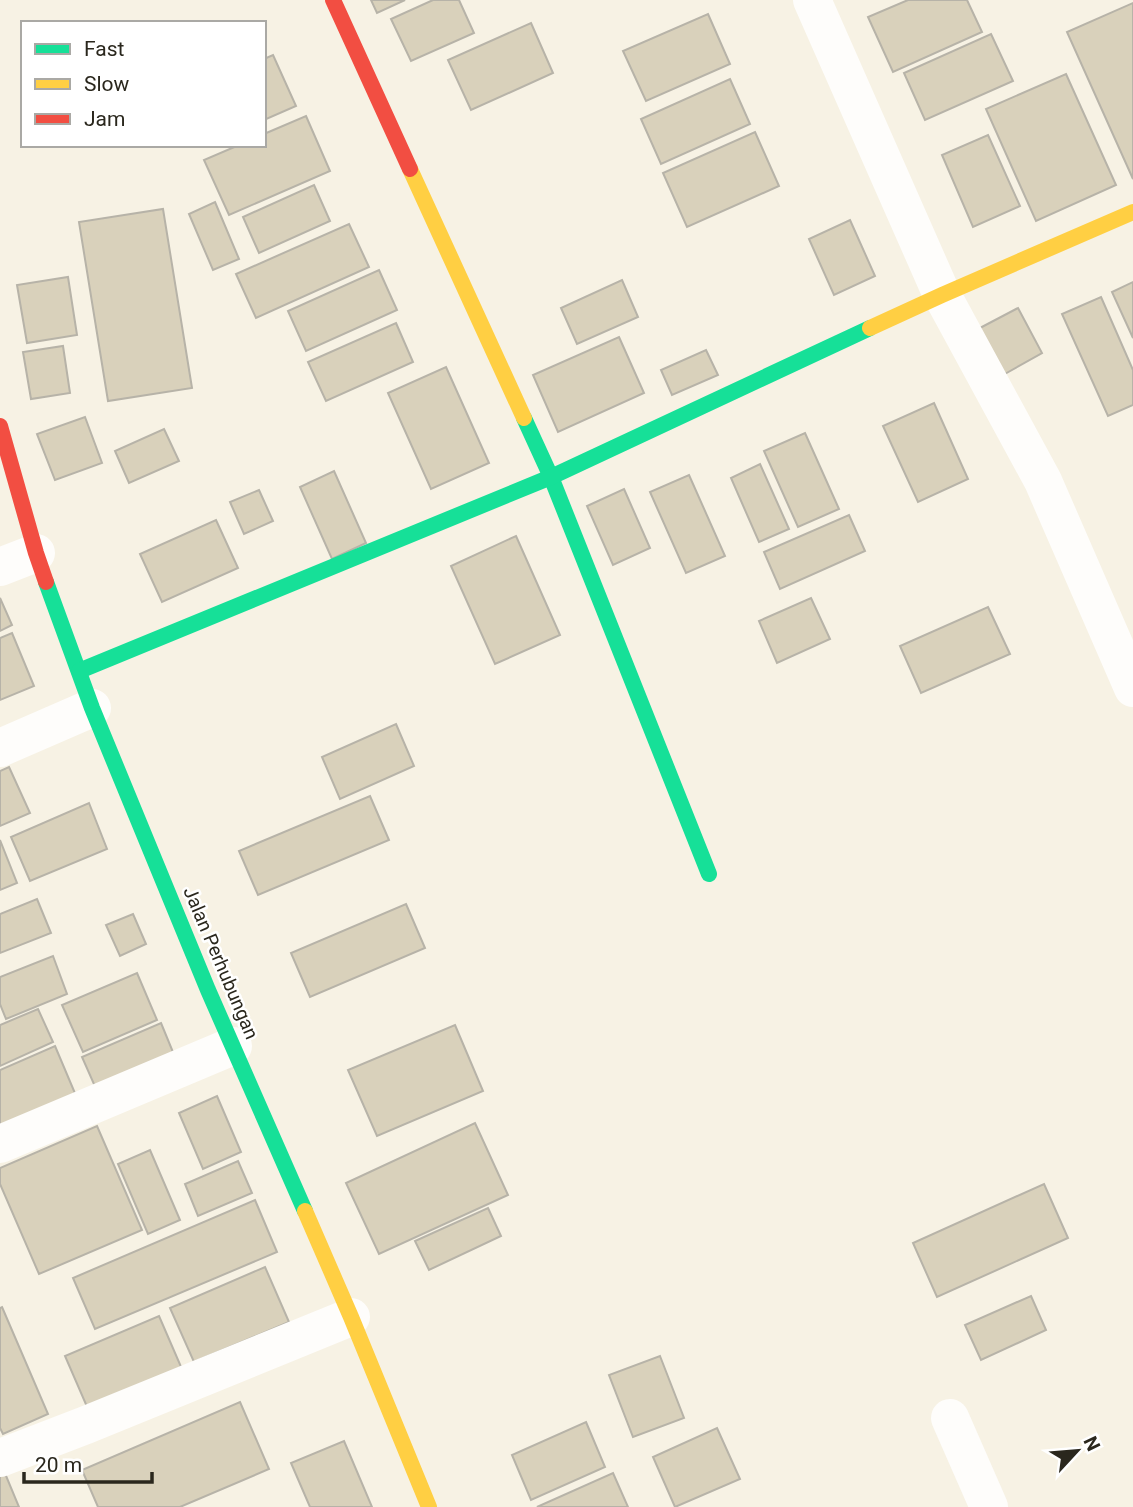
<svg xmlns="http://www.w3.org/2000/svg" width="1133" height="1507" font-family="Roboto,sans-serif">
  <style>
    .building { fill: #d9d1bb; stroke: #b7b3a8; stroke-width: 2 }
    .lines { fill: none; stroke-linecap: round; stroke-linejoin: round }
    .street { stroke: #fefdfb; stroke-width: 38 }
    .fast { stroke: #16e098; stroke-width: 16 }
    .slow { stroke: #ffcf43; stroke-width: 16 }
    .jam { stroke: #f24e42; stroke-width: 16 }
    .labels { text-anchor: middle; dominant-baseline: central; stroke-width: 5; stroke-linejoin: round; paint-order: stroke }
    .street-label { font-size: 19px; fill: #2a271d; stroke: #fff }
  </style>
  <rect width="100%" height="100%" fill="#f7f2e4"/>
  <g class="building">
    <path d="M371,0H405L377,13Z"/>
    <path d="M433,0H459L474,33L411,61L391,19Z"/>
    <path d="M908,0H967L982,32L893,72L868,17Z"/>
    <path d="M1133,3V179L1067,32Z"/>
    <path d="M708,14L730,64L646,101L623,51Z"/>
    <path d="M531,23L553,73L471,110L448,60Z"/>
    <path d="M991,34L1013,81L925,120L904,73Z"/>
    <path d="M273,55L296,106L264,120V59Z"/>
    <path d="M1066,74L1116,185L1036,221L986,109Z"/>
    <path d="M730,79L750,124L661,164L641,119Z"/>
    <path d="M306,116L330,171L229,215L204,160L239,145H264V134Z"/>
    <path d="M755,132L779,186L687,227L663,173Z"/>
    <path d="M988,135L1020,206L973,227L942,155Z"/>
    <path d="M314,185L330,221L259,253L243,217Z"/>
    <path d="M215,202L239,259L213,270L189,214Z"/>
    <path d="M163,209L192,388L108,401L79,222Z"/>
    <path d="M850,220L875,276L834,295L809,239Z"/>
    <path d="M349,224L369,267L256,318L236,274Z"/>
    <path d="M379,270L397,310L306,351L288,311Z"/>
    <path d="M68,277L77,335L27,343L17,285Z"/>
    <path d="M622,280L638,317L577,344L561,308Z"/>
    <path d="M1133,282V338L1112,292Z"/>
    <path d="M1101,297L1133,370V405L1108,416L1062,314Z"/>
    <path d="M1018,308L1042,353L1003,375L978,329Z"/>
    <path d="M396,323L413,362L326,401L308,362Z"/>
    <path d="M619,337L644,393L558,432L533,375Z"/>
    <path d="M63,346L70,393L31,399L23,352Z"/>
    <path d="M706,350L718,375L672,395L661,370Z"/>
    <path d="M446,367L489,463L431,489L388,393Z"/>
    <path d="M934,403L968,479L918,502L883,426Z"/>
    <path d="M85,417L102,463L55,480L37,434Z"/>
    <path d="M164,429L179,461L129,483L115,451Z"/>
    <path d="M805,433L839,509L798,527L764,451Z"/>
    <path d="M760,464L789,529L759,542L731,478Z"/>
    <path d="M334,471L366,543L332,559L300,487Z"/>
    <path d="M689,475L725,556L686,573L650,492Z"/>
    <path d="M624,489L650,548L613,565L587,506Z"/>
    <path d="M259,490L273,521L244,534L230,502Z"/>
    <path d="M849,515L865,551L780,589L764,552Z"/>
    <path d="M216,520L238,568L162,602L140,554Z"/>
    <path d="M516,536L560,635L495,664L451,566Z"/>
    <path d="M0,598L12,625L0,631Z"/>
    <path d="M811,598L830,639L777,663L759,621Z"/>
    <path d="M988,607L1010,654L921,693L900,646Z"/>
    <path d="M12,633L34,686L0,700V638Z"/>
    <path d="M396,724L414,766L340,799L322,757Z"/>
    <path d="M9,767L30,813L0,826V771Z"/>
    <path d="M370,796L389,840L258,895L239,851Z"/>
    <path d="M89,803L107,849L30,881L11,837Z"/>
    <path d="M0,840L17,883L0,890Z"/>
    <path d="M37,899L51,933L0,953V914Z"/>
    <path d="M406,904L425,948L310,997L291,953Z"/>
    <path d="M133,914L146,944L120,956L106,925Z"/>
    <path d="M53,956L67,994L6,1019L0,1004V977Z"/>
    <path d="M137,973L157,1020L83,1052L62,1005Z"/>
    <path d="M38,1009L53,1042L0,1066V1025Z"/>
    <path d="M161,1023L175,1057L97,1091L82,1057Z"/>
    <path d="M455,1025L483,1091L377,1136L348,1070Z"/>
    <path d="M55,1046L77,1098L0,1131V1070Z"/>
    <path d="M217,1096L241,1152L203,1169L179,1113Z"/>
    <path d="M475,1123L508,1195L379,1254L346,1183Z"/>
    <path d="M97,1126L142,1230L39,1274L0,1184V1168Z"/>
    <path d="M150,1150L180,1220L148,1234L118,1164Z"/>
    <path d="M238,1161L252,1193L198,1216L185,1184Z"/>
    <path d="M1044,1184L1068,1238L937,1297L913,1243Z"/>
    <path d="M255,1200L277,1252L95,1329L73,1278Z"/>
    <path d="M488,1208L501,1236L429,1270L415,1241Z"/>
    <path d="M265,1267L289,1322L194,1362L170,1308Z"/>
    <path d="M1031,1296L1046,1330L981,1360L965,1325Z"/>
    <path d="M2,1307L48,1414L3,1434L0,1428V1308Z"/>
    <path d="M159,1316L185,1376L91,1416L65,1356Z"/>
    <path d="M660,1356L684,1418L633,1437L609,1375Z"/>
    <path d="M240,1402L269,1469L180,1507H98L82,1470Z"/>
    <path d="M586,1422L605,1467L531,1500L512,1455Z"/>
    <path d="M717,1428L740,1479L675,1507L653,1457Z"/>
    <path d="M344,1441L372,1507H310L291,1463Z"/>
    <path d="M4,1471L19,1507H0V1472Z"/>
    <path d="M613,1473L628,1507H537Z"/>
  </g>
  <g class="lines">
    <g class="street">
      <path d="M812,0L942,295L1043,481L1133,688"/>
      <path d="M0,567L36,553"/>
      <path d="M0,748L92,708"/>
      <path d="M0,1144L233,1046"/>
      <path d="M950,1418L989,1507"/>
      <path d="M0,1458L86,1425L351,1317"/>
    </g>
    <g class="fast">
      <path d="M524,418L551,477L709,874"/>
      <path d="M46,582L92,708L208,990L305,1211"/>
      <path d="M79,671L551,477L870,328"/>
    </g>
    <g class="slow">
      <path d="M410,169L524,418"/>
      <path d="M870,328L942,295L1133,212"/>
      <path d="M305,1211L351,1317L429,1507"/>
    </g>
    <g class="jam">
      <path d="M333,0L410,169"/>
      <path d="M0,426L36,553L46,582"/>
    </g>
  </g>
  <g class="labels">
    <g class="street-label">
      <text transform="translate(221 963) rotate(67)">Jalan Perhubungan</text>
    </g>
  </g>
  <rect x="21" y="21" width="245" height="126" fill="#ffffff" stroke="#aaa9a5" stroke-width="2"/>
  <rect x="35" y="44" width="35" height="10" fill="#16e098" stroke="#aaa9a5" stroke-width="2"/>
  <text x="84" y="56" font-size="21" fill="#2a271d">Fast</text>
  <rect x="35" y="79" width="35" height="10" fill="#ffcf43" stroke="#aaa9a5" stroke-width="2"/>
  <text x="84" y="91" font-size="21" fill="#2a271d">Slow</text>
  <rect x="35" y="114" width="35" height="10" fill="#f24e42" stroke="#aaa9a5" stroke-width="2"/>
  <text x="84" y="126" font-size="21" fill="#2a271d">Jam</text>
  <g transform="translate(1077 1451) rotate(64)" stroke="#ffffff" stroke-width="5" paint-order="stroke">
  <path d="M0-5L12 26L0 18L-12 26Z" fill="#2a271d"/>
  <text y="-10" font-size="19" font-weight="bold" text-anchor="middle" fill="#2a271d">N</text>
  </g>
  <path d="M24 1472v10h128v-10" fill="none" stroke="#2a271d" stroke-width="3.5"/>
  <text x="35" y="1472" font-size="21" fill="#2a271d" stroke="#ffffff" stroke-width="5" paint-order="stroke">20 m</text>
</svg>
